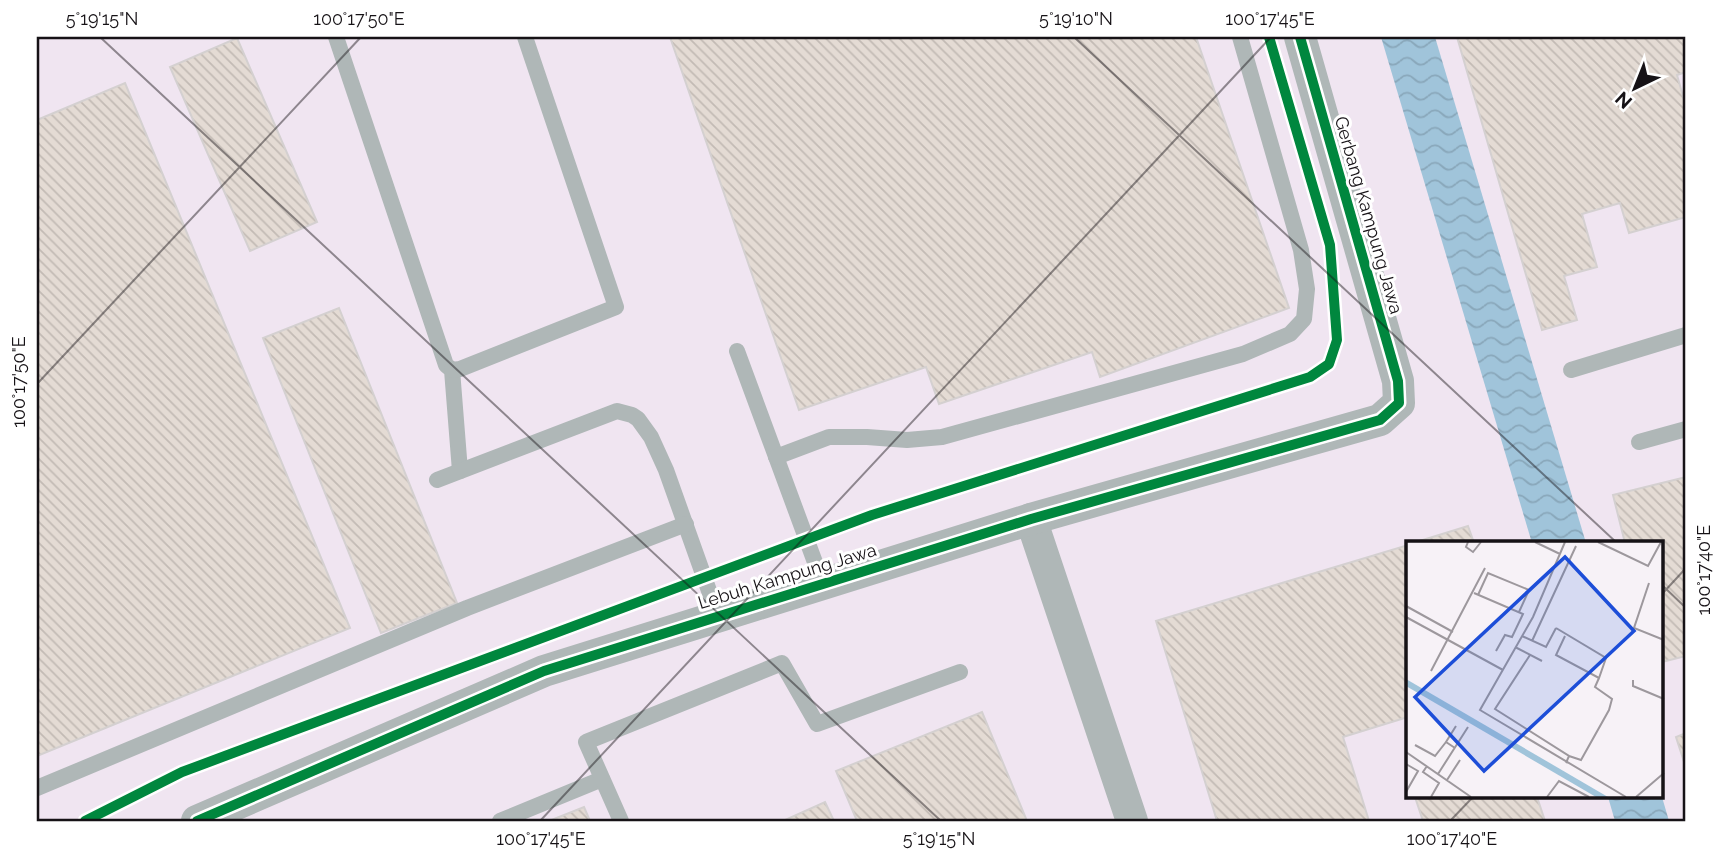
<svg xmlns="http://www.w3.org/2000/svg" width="1723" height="858" font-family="Raleway,sans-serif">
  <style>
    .built { fill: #f0e5f1; fill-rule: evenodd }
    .water { fill: url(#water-waves) }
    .building { fill: url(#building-back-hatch); stroke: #d4d0d0; stroke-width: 2 }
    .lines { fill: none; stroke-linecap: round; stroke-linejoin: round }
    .lane { stroke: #afb7b7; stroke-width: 16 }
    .street { stroke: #afb7b7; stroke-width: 32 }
    .cycleway-casing { stroke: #fff; stroke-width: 15 }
    .cycleway { stroke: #00873e; stroke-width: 10 }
    .ticks { fill: none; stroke: #161216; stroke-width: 2; stroke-opacity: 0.45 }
    .labels { text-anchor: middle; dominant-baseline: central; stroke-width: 6; stroke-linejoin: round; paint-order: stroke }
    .street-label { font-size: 18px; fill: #161216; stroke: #fff }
    .inset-road { fill: none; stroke: #9d989d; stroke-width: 2 }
    .view { fill: #1d4ed8; fill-opacity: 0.15; stroke: #1d4ed8; stroke-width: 3.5 }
    .inset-edge { fill: none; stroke: #161216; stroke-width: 3.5 }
    .neatline { fill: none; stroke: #161216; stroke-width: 2.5 }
    .ticks-label { font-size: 18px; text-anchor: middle; fill: #161216 }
  </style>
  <defs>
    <pattern id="water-waves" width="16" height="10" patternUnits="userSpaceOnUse" patternTransform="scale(1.75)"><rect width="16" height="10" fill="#a0c4da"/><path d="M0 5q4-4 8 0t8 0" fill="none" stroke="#89a7ba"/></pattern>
    <pattern id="building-back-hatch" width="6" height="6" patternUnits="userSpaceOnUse" patternTransform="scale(1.75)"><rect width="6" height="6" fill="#e4dbd4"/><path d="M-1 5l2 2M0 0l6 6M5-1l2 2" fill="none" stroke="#c3bbb5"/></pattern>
  </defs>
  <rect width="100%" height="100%" fill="#f7f2f7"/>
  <path class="built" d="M37,37H1686V821H37ZM1408,543H1662V797H1408Z"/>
  <g class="water">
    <path d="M1381,37H1435L1586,543H1532Z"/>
    <path d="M1608,797H1662L1669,821H1615Z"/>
  </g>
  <g class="building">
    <path d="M670,37H1196L1289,308L1100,377L1092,352L939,404L926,367L799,410Z"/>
    <path d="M1457,37H1686V72L1677,75L1686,107V217L1629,233L1620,203L1582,214L1597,267L1564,276L1577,320L1542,330Z"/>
    <path d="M237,38L317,222L250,251L170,67Z"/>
    <path d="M125,83L350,628L37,756V120Z"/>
    <path d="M339,308L457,603L381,633L263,338Z"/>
    <path d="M1686,477V656L1662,662V543H1625L1613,495Z"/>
    <path d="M1468,526L1474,543H1413Z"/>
    <path d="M1408,545V717L1343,737L1369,821H1217L1156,621Z"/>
    <path d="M982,712L1027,821H857L836,771Z"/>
    <path d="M1686,733V768L1676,737Z"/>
    <path d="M1415,797H1537L1545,821H1423Z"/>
    <path d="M825,802L834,821H783Z"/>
    <path d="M584,807L590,821H549Z"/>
  </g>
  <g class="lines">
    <g class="lane">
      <path d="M336,37L446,365L452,370L460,471"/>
      <path d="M737,351L823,584"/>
      <path d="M452,370L460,369L616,307L525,37"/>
      <path d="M1571,370L1686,335"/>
      <path d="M1639,442L1686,429"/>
      <path d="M776,457L829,437H867L907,440L942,437L1243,354L1290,334L1304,319L1307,289L1301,250L1240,37"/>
      <path d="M437,480L617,411L632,415L638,419L651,437L666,470L718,616"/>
      <path d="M37,788L467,608L686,524"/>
      <path d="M500,821L602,779"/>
      <path d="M621,821L586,742L782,663L817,724L960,672"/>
    </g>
    <g class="street">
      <path d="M1031,519L1132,821"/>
      <path d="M197,821L544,671L1031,519L1380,420L1399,403L1398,381L1300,37"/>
    </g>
    <g class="cycleway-casing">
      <g id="cycleway">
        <path d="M85,821L182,772L872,515L1310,377L1329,364L1337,340L1330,245L1269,37"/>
        <path d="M197,821L544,671L1031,519L1380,420L1399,403L1398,381L1300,37"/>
      </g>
    </g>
    <use href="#cycleway" class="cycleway"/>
  </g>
  <path class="ticks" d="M100,37L941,821M1074,37L1617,543M37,384L361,37M1662,585L1686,608M1662,594L1686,568M540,821L1271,37M1450,821L1473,797"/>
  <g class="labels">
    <g class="street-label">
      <text transform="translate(1369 215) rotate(74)">Gerbang Kampung Jawa</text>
      <text transform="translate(787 576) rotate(-17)">Lebuh Kampung Jawa</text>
    </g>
  </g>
  <g transform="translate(1406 541)">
    <rect width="257" height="257" fill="#f7f2f7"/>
    <path d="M0,138L202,256H190L0,145Z" fill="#a0c4da"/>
    <path class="inset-road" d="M62,1L60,6L67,11L75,1M129,1L154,13M159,1L127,76L74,169L220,256M192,1L242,25L255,1M243,42L228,87L258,99M68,52L117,73L106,96L99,94L90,110M72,54L82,32L123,49L113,71M0,65L47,91M0,76L97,129M150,87L200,117L193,137L150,114L159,95M116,95L140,106L150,87M126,100L170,5M109,106L136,120M124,114L89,168L163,215L160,222M25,130L79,27M227,139V145L258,158M9,204L29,215L40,201M49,207L40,201L50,185M0,211L65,256M163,215L175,219L203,169L206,158L189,146L193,137M0,223L12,230L0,251M21,225L17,231L33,242L25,256M32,233L62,186M41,239L54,219M141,256L153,240L183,256M230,256L258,232"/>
    <path class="view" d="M159,16L228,90L78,230L9,156Z"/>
    <rect width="257" height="257" class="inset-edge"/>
  </g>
  <rect width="1723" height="858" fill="none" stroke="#ffffff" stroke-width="77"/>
  <g transform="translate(1635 88) rotate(223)" stroke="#ffffff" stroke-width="5" paint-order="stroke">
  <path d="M0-5L12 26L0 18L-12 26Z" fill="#161216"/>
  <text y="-10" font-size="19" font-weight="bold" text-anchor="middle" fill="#161216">N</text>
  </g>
  <rect x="38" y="38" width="1646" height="782" class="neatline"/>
  <g class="ticks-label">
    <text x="102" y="25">5°19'15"N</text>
    <text x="359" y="25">100°17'50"E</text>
    <text x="1076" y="25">5°19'10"N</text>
    <text x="1270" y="25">100°17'45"E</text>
    <text transform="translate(19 382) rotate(-90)" y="6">100°17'50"E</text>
    <text transform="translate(1704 570) rotate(-90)" y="6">100°17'40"E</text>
    <text x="541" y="845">100°17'45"E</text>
    <text x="939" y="845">5°19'15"N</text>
    <text x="1452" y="845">100°17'40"E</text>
  </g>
</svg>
